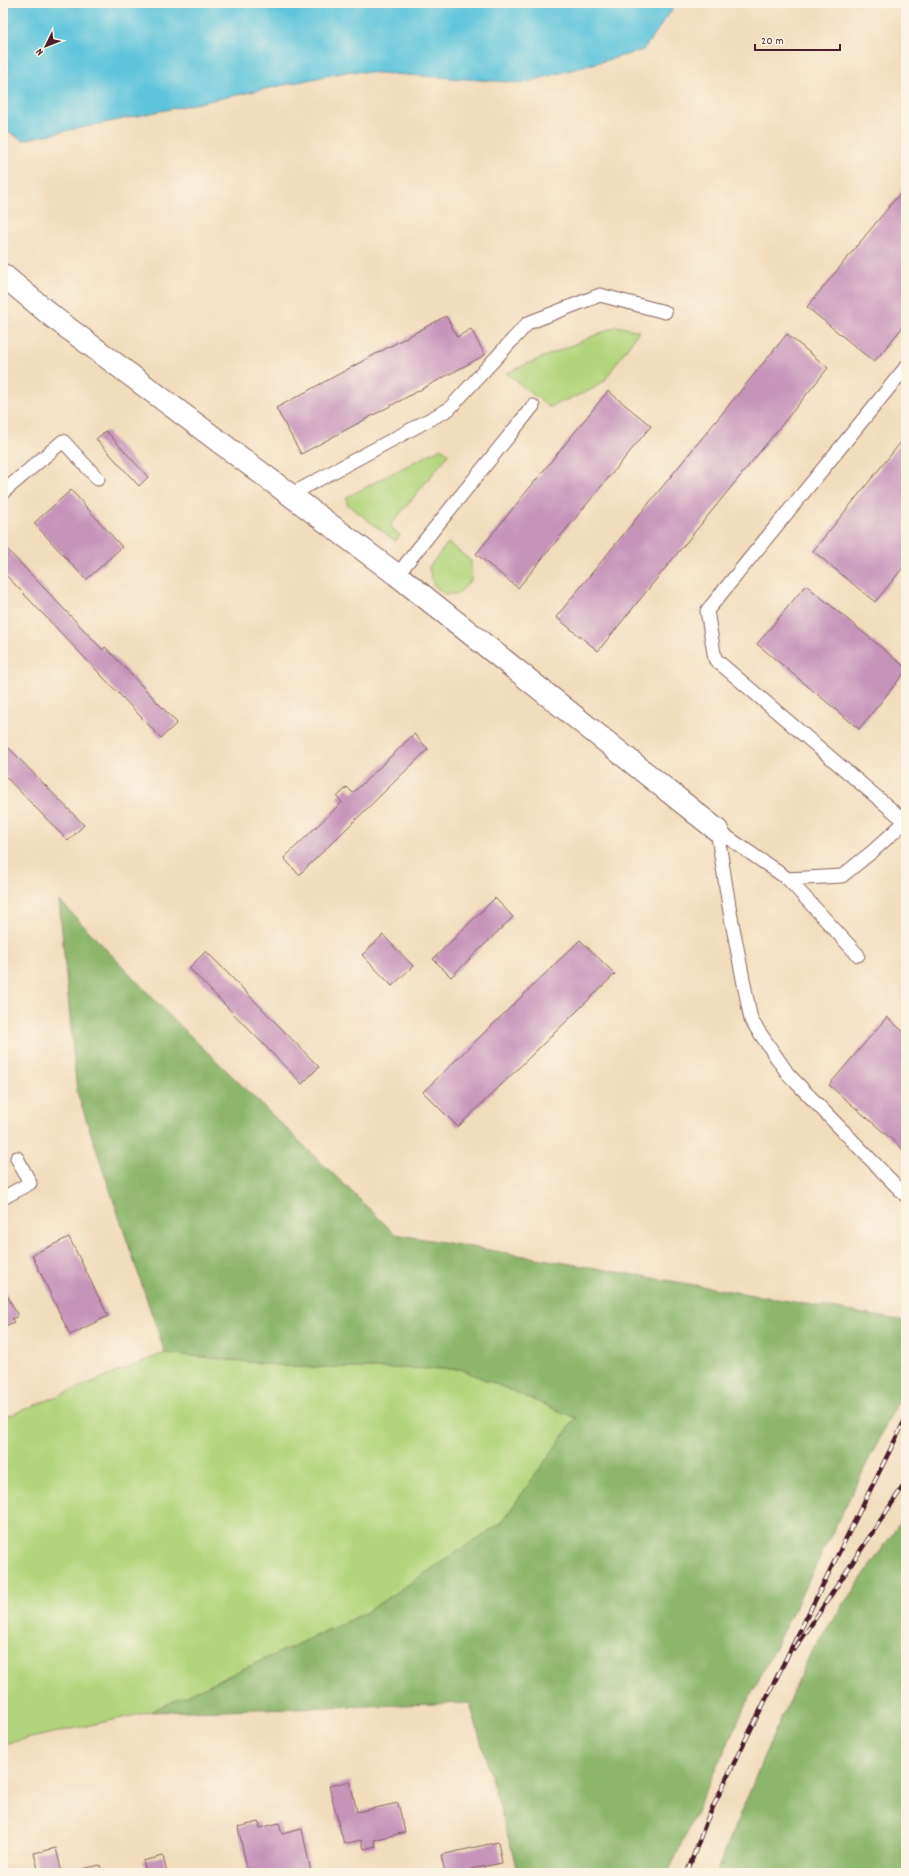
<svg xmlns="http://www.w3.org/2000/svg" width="909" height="1876" font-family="Dekko,sans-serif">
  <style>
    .green { fill: #b2d47c; stroke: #7e7a54 }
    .forest { fill: #8db66c; stroke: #6c6a4c }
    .water { fill: #5fc5dd; stroke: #547284 }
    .building { fill: #c693b9 }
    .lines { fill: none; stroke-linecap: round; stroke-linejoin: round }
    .lane-casing { stroke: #84625e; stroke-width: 15 }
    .street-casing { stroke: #84625e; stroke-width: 24 }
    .lane { stroke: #fff; stroke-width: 13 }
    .street { stroke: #fff; stroke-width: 22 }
    .rail-casing { stroke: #4a1f2b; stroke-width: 4.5 }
    .rail { stroke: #fcf5e5; stroke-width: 3; stroke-dasharray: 9; stroke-linecap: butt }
  </style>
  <rect width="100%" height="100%" fill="#fcf5e5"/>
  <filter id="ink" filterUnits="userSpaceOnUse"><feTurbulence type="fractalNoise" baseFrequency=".025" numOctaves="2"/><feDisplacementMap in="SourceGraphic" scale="8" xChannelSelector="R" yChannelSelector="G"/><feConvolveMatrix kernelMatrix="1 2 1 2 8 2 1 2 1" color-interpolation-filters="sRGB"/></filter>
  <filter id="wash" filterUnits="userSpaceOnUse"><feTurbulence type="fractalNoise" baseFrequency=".012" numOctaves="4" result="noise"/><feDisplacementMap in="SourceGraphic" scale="16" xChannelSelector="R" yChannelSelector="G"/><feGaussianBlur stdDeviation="0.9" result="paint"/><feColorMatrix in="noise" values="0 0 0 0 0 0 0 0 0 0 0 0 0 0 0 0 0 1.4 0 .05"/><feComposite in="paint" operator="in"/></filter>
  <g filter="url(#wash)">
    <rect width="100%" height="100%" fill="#f1ddbc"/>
    <g class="green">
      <path d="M617,326L639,331L604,381L591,390L549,407L506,373Z"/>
      <path d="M441,448L449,454L390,526L400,535L395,541L347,504V497Z"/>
      <path d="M448,543L471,561V580L458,594H444L433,584L429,567Z"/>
      <path d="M165,1353L294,1367L460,1369L576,1418L501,1523L365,1613L150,1712L3,1744V1418Z"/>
    </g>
    <g class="forest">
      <path d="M59,900L169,1015L395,1234L906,1321V1385L740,1717L668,1873H518L470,1703L150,1712L365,1613L501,1523L576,1418L460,1369L294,1367L165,1353L77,1092Z"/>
      <path d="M906,1514V1873H716L768,1747L812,1650Z"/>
    </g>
    <path class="water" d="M3,3H677L643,50L524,83L350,71L23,140L3,129Z"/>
    <g id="blocks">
      <g class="building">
        <path d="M906,186V323L874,362L807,307Z"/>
        <path d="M446,316L457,337L471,329L485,355L301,454L276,408Z"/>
        <path d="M787,334L828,368L598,651L556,617Z"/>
        <path d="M608,391L651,426L518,588L476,554Z"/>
        <path d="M106,431L148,477L139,486L96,439Z"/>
        <path d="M906,436V564L875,602L813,551Z"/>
        <path d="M71,490L122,547L86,580L34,523Z"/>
        <path d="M5,547L103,650L105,647L177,723L161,738L3,572V549Z"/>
        <path d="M806,585L906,668V671L859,729L757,644Z"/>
        <path d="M414,734L428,749L299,875L284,858L342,802L337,797L347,787L353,793Z"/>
        <path d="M3,742L84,825L68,841L3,774Z"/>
        <path d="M495,898L513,917L451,977L433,959Z"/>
        <path d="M383,935L413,966L392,986L362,955Z"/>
        <path d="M580,940L615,974L458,1127L423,1092Z"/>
        <path d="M206,951L319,1067L302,1084L189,968Z"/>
        <path d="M887,1017L906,1034V1148L904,1150L829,1085Z"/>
        <path d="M69,1237L108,1316L70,1335L32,1255Z"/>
        <path d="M3,1288L18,1316L12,1319L14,1322L3,1327Z"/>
        <path d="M350,1781L357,1812L398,1803L405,1832L374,1840L376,1846L364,1849L361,1840L344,1844L329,1786Z"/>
        <path d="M259,1822L260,1828L279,1823L282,1834L302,1829L311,1872L248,1873L238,1827Z"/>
        <path d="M498,1842L502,1863L471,1869L472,1873H445L441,1855Z"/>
        <path d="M56,1848L62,1873H39L34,1853Z"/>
        <path d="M163,1856L167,1873H146L143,1861Z"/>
        <path d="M100,1865L102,1873H69V1872Z"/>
      </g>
    </g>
  </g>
  <g filter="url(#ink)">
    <use href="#blocks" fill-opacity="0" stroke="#84625e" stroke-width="1"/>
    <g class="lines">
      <g class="lane-casing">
        <g id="lane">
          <path d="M906,367L707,611L715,659L906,822"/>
          <path d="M3,492L63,441L98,479"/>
          <path d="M290,495L449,409L528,323L600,295L665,312"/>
          <path d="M397,575L533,406"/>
          <path d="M717,830L730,912L751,1020L788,1074L906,1196"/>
          <path d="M717,830L788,879L858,955"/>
          <path d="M788,879L842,876L873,851L906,821"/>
          <path d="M3,1198L30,1183L17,1158"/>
        </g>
      </g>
      <g class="street-casing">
        <path id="street" d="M3,275L53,317L397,575L717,830"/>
      </g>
      <use href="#lane" class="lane"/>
      <use href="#street" class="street"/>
      <g class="rail-casing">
        <g id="rail">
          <path d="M795,1649L906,1482"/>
          <path d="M687,1873L706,1822L730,1771L906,1418"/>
        </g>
      </g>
      <use href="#rail" class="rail"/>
    </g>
  </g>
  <rect width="909" height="1876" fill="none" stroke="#fcf5e5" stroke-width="16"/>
  <g transform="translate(46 46) rotate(227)" stroke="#fcf5e5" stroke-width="3" paint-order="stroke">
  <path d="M0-3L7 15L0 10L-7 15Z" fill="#4a1f2b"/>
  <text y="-6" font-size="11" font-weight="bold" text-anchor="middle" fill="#4a1f2b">N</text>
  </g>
  <path d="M755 44v6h85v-6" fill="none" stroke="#4a1f2b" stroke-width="2"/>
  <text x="761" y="44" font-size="12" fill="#4a1f2b" stroke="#fcf5e5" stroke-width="3" paint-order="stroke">20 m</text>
</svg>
